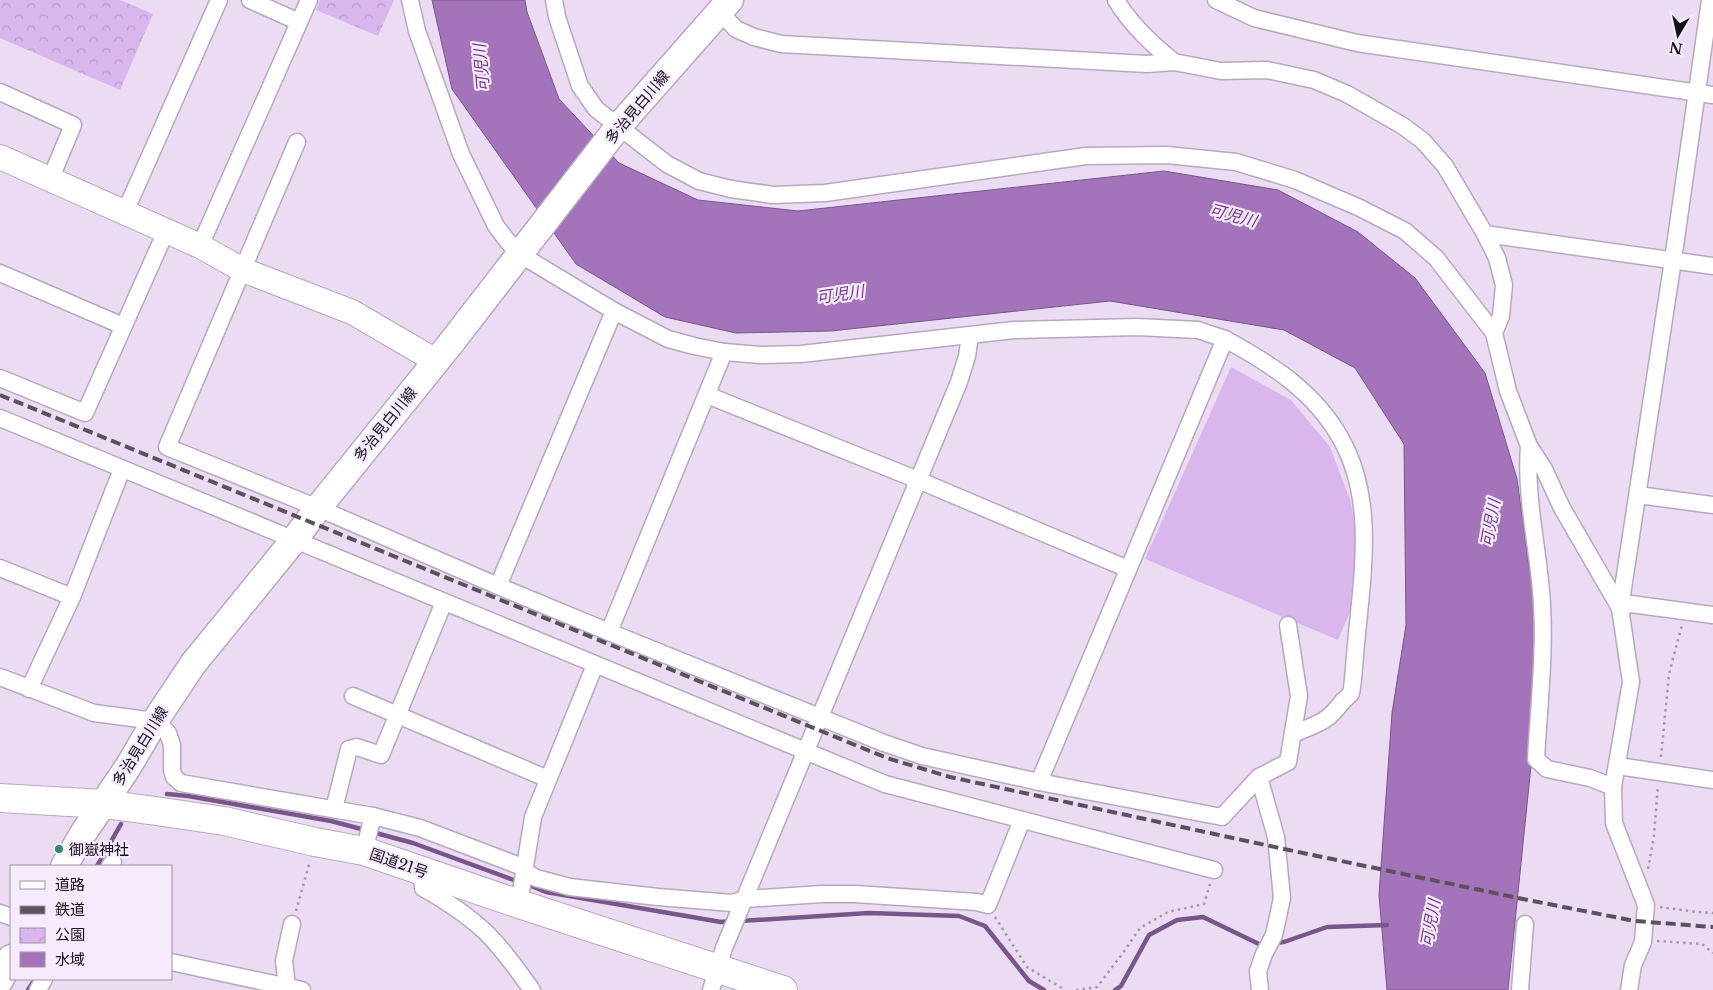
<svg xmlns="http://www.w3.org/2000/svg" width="1713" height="990" font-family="'Libre Baskerville','Noto Sans JP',serif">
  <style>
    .grass { fill: #d9b6eb }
    .park { fill: url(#park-crowns) }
    .water { fill: #a374ba; stroke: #785689 }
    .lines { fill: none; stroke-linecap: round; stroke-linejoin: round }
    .stream { stroke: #785689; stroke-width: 4.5 }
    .street-casing { stroke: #b6a8be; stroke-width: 19 }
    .secondary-casing { stroke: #b6a8be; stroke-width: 26 }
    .primary-casing { stroke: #b6a8be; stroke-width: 29 }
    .highway-casing { stroke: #b6a8be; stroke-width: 30 }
    .path { stroke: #a499aa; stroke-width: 2.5; stroke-dasharray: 2.5 4; stroke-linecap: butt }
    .street { stroke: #fff; stroke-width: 16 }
    .secondary { stroke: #fff; stroke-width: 24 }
    .primary { stroke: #fff; stroke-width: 26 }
    .highway { stroke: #fff; stroke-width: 28 }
    .rail { stroke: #5a515d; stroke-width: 4; stroke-dasharray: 10 5; stroke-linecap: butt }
    .poi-dot { fill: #2c8f6a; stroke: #f6eafd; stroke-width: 2 }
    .labels { text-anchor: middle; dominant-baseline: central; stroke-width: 4.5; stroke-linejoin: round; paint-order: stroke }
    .street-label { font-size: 15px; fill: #151017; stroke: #f6eafd }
    .poi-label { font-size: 15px; fill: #151017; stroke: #f6eafd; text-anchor: start }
    .water-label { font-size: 16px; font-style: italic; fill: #71368b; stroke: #f6eafd }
  </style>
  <defs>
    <pattern id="park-crowns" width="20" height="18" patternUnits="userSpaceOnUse" patternTransform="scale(1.25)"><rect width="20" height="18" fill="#d9b6eb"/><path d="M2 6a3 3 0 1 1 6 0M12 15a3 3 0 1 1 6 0" fill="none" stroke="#b99bc9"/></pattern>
  </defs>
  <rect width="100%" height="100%" fill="#ebdcf3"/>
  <path class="grass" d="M1231,367L1291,400L1330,447L1350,500L1358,538L1355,600L1338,640L1145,559Z"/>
  <g class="park">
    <path d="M0,0H120L153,14L120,90L0,38Z"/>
    <path d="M320,0H394L378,36L316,10Z"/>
  </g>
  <path class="water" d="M432,0H525L527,12L559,99L619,163L698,200L798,211L1164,171L1278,190L1358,232L1415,278L1485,373L1517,479L1535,611L1532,756L1508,990H1387L1379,895L1392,713L1406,625L1404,444L1355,368L1284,330L1110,301L831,331L736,333L665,317L576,264L452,89Z"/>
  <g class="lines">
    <g class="stream">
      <path d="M167,794L188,796L331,821L365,830"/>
      <path d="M372,832L413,843L519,882"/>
      <path d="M97,866L121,824"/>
      <path d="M526,884L546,892L721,922L732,921"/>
      <path d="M740,921L869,913L959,916L985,926L1029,981L1044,990"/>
      <path d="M1274,943L1284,942L1327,927L1387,925"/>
      <path d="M28,990L35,979"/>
      <path d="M1115,990L1121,986L1149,935L1177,920L1203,917L1259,944H1264"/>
    </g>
    <g class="street-casing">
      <g id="street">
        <path d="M250,0L299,22"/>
        <path d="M410,0L417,31L461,154L496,226L509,243L521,255L614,311L668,339L694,346L724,352L761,355L801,354L1014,330L1137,327L1198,330L1225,339L1039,782"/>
        <path d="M554,0L557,17L580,86L596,109L667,164L699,181L731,189L773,195L825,193L1086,156L1167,155L1236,162L1295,180L1360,208L1405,231L1436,258L1494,333"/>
        <path d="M1116,0C1131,25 1152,44 1174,62"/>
        <path d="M1216,0L1254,18L1357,43L1713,95"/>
        <path d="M719,11L736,29L754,37L781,44L1147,64L1174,62L1221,71L1267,70L1314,80L1347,94L1403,126L1423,141L1445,166L1485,234L1497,258L1504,285L1501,316L1494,333L1508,391L1529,446L1544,469L1562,508L1620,608"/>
        <path d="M0,92L73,125L50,180"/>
        <path d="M297,142L167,447L318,508L498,586L609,632L884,743L922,756L1039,782L1222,817L1259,777"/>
        <path d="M125,212L219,0"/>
        <path d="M1485,234L1713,266"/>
        <path d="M200,246L309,0"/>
        <path d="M0,273L123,326"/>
        <path d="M1225,339C1271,364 1315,392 1341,439C1376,501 1362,577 1356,644C1355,653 1353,687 1351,693C1349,696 1345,699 1343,701C1338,707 1333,714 1327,718C1318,725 1304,729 1293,734"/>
        <path d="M0,378L85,413L166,231"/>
        <path d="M707,395L918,480L1128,569"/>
        <path d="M0,418L885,784L1214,870"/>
        <path d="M1529,446C1525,494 1537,543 1541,591C1546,646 1539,703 1536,759L1547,769L1590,778L1613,787"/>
        <path d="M1638,495L1713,505"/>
        <path d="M0,568L72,597"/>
        <path d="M498,586L614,311"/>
        <path d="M1620,608L1631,604L1713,615"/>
        <path d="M609,632L724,352"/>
        <path d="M0,677L94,713L155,721L168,733L172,745V770L174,777L181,783L373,816L420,828L525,868"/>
        <path d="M29,689L72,597L122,469"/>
        <path d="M353,696L548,779"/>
        <path d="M1618,766L1713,780"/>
        <path d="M334,809L349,749L357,747L381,755L444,602"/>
        <path d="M364,851L373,816"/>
        <path d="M110,866L113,862"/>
        <path d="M421,870L423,888C441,898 458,909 474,922C496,939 516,968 532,990"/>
        <path d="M524,871L536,878L570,887L658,897L732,903L745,899L822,894H855L977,902L988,905L1022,820"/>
        <path d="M519,904L533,817L595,665"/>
        <path d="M0,913L11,917"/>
        <path d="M171,962L302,990"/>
        <path d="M287,986L284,961L292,924"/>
        <path d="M38,990L44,979"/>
        <path d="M711,990L724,948L959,382L967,356L970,336"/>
        <path d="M1260,990L1258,971L1264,954L1274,935L1282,898L1276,837L1259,777L1288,762L1299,696L1288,625"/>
        <path d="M1520,990L1525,924"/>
        <path d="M1629,990L1633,965L1643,942L1646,905L1614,823L1613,787L1631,682L1620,608L1673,260L1710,0"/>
      </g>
    </g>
    <g class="secondary-casing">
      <path id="secondary" d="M0,157L200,246L243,270L352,312L436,361"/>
    </g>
    <g class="primary-casing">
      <g id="primary">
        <path d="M64,866L84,832L128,767L155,721L193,664L294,540L318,508L451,343L618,127L730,0"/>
        <path d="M0,980L11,958"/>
      </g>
    </g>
    <g class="highway-casing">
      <path id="highway" d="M0,798L104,804L156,811L224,821L315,842L364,851L519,904L783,990"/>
    </g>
    <g class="path">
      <path d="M1661,757L1669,674L1682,625"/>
      <path d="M1648,869L1654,836L1658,785"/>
      <path d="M1660,907L1697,912L1713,913"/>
      <path d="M296,911L310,861"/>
      <path d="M995,917L1027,967L1065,990"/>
      <path d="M1657,941L1702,944L1713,953"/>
      <path d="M1076,990L1097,987L1123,953L1140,928L1168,912L1204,904L1210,884"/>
    </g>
    <use href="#street" class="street"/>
    <use href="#secondary" class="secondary"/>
    <use href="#primary" class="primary"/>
    <use href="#highway" class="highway"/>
    <path class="rail" d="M0,395L887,758L950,777L1284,849L1523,899L1635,921L1713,927"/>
  </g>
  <circle class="poi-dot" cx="59" cy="849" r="5"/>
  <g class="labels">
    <g class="street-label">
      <text transform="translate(637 107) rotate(-50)">多治見白川線</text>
      <text transform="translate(385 424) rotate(-51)">多治見白川線</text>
      <text transform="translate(140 746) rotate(-58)">多治見白川線</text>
      <text transform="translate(399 863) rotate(19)">国道21号</text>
    </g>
    <g class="poi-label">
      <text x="69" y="849">御嶽神社</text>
    </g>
    <g class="water-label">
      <text transform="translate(481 68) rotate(-95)">可児川</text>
      <text transform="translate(1233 215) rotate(15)">可児川</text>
      <text transform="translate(840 294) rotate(-8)">可児川</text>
      <text transform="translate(1490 523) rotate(-80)">可児川</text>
      <text transform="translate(1430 923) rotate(-80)">可児川</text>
    </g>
  </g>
  <rect x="10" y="865" width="162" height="115" fill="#f6eafd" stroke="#9c93a1"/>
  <rect x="20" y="881" width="25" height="8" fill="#ffffff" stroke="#9c93a1"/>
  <text x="55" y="890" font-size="15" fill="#151017">道路</text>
  <rect x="20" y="906" width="25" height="8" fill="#5a515d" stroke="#9c93a1"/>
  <text x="55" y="915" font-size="15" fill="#151017">鉄道</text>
  <rect x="20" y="928" width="25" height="15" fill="url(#park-crowns)" stroke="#9c93a1"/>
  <text x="55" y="940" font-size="15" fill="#151017">公園</text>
  <rect x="20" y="952" width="25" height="15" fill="#a374ba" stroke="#9c93a1"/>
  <text x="55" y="965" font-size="15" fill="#151017">水域</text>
  <g transform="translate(1678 35) rotate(189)" stroke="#f6eafd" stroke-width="4" paint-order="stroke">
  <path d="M0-4L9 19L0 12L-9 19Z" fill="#151017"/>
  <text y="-8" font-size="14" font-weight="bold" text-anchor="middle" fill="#151017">N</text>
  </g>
</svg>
